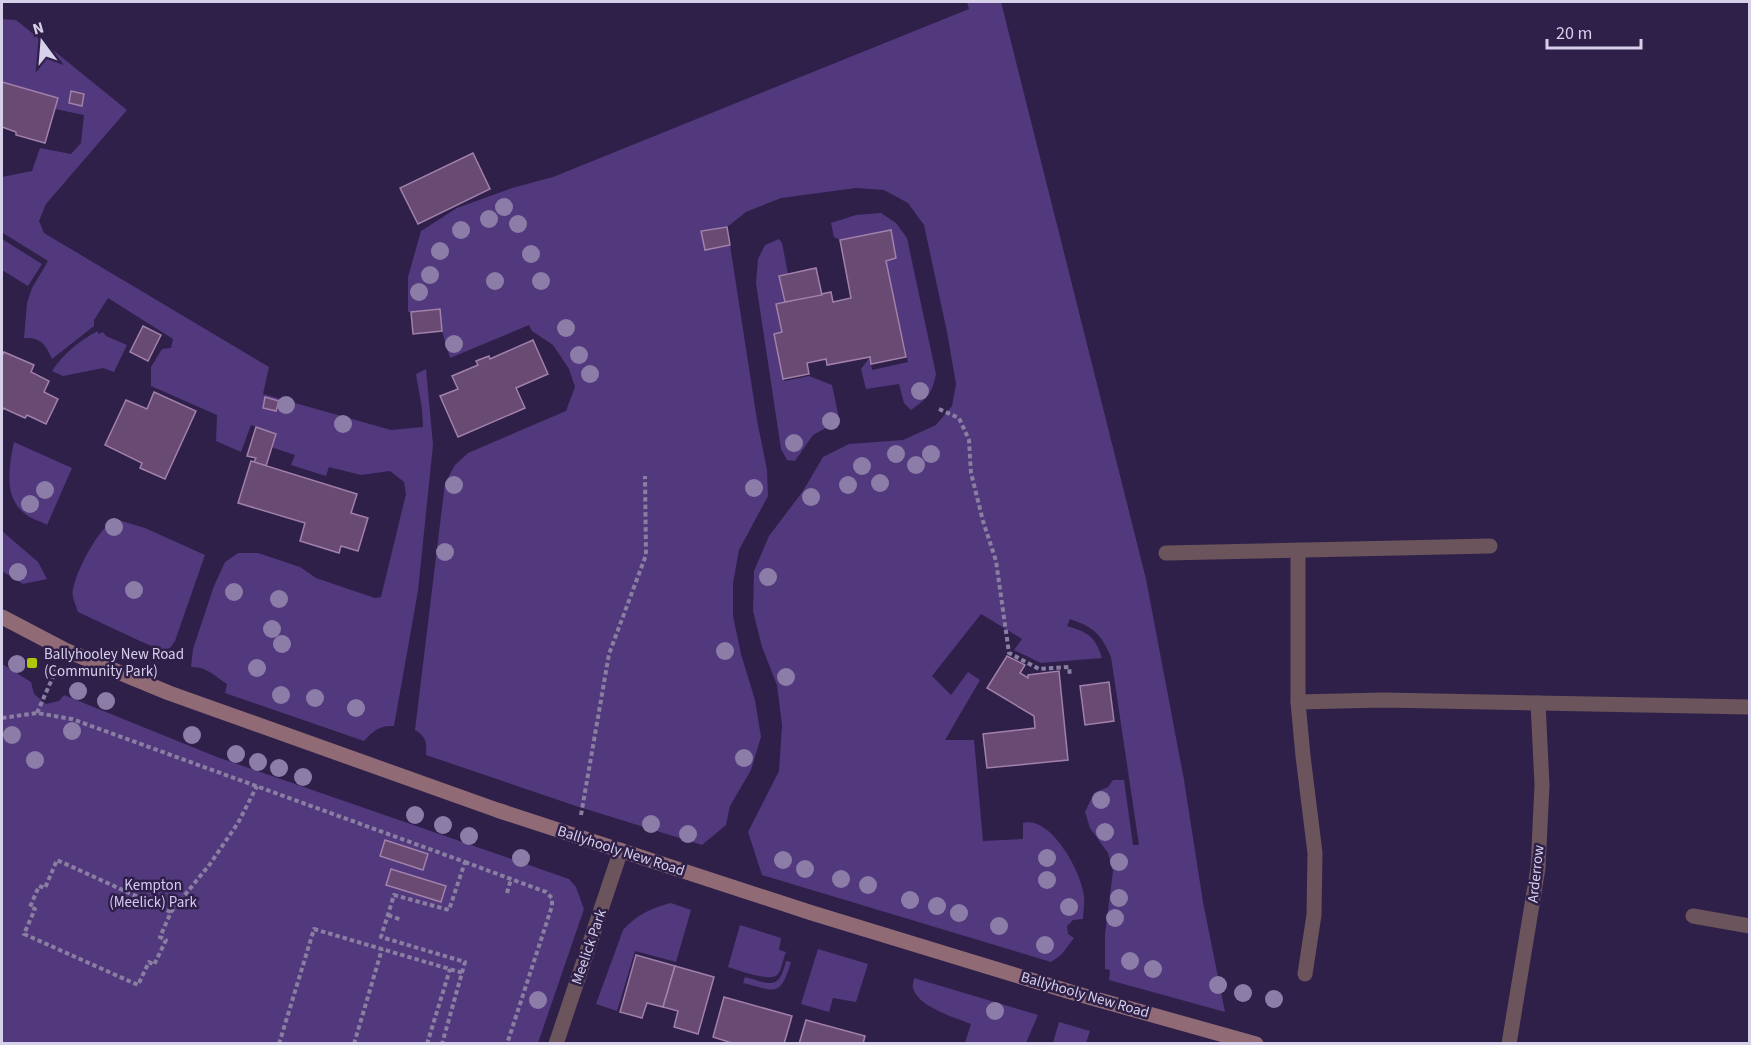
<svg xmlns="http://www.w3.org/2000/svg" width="1751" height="1045" font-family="'Source Sans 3',sans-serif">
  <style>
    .green { fill: #52387d }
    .building { fill: #684a72; stroke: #a180ab; stroke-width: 1.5 }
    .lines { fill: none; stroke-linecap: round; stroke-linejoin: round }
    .path { stroke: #897fa0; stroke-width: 4; stroke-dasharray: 4.5 3; stroke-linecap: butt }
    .street { stroke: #6b545b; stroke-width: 15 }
    .secondary { stroke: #906b76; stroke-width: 15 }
    .tree { fill: #8b7da8 }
    .poi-dot { fill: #aec60c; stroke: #2f2049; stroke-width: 2 }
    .labels { text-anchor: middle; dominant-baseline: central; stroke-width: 5; stroke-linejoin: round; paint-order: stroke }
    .poi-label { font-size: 15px; fill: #d7d0ea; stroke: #2f2049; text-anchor: start }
    .street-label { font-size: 15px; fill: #d7d0ea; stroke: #2f2049 }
    .park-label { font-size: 15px; fill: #d6c9f6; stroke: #2f2049 }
  </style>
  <rect width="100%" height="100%" fill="#2f2049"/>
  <g class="green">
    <path d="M967,2H1001L1146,579L1184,780L1203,902L1225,1012L1109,980L1110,970L1105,969V934L1113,871L1108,853L1090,828L1085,812L1094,793L1108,787L1113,780H1124L1133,845H1139L1111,657C1100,633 1095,628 1070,619L1067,626C1089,633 1095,636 1102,658L1041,663L1014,650L1022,639L981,614L932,676L951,695L968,672L980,680L945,740H974L983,841L1023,839V823C1051,815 1082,873 1084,896C1085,903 1083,912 1083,919L1073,920L1067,926L1068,934L1074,938L1061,955L1051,962L762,875L748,832L779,771L782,725L777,685L762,647L753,611L754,571L769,536L803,491L823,457L849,444L903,440L936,425L952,406L956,384L947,332L924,225L908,203L884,190L856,188L781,198L746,212L727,227L701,231L705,250L730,245L757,420L767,470L768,496L739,550L733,583V616L741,654L755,700L761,737L751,770L730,806L726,825L702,845L576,806L426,755C427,742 426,737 415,730L445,483L455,465L468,453L566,411L575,387L569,369L553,345L532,331L529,325L450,358L442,331L440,309L408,312V277L421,231L457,208L512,188L553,177L969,9Z"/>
    <path d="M2,19L16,20L127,110L46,204L39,221L44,233L269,367L263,394L391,430L423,427L422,409L416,374L426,369L433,445L418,591L394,726C380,725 373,731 364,741L225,693L227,684C215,676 206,666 191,667L193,649L214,586L225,562L238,553H258L300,567L316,578L375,598L381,597L406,494L404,482L390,471L361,475L329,467L326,476L291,465L295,455L271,447L276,434L251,425L241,452L216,441L217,415L151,386V367L162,349L171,348L173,339L108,298L94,320V326L52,359C46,345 41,337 24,338L27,303L32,288L48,261L3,233L2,234V177L32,171L40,148L71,154L81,143L84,115L55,109L58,98L2,82Z"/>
    <path d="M881,213L896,223L907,238L936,374C932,394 927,399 911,410L904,403L899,384L866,389L861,369L870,357L872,370L908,362L886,261L896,258L891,231L840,240L834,237L831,223L856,215Z"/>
    <path d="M2,239L42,264L28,286L2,270Z"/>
    <path d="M779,239L782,243L788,274L780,276L785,302L776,304L782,332L774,335L784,381L809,376L832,385L839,418L833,424L813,435L795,461L787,460L781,449L756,283L758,259L765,245Z"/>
    <path d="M98,331V334L103,332L106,336L127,345L114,372L103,368L63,376L52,371C64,353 79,341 98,331Z"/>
    <path d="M14,442L72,468L47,525C40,521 31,519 25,514C3,496 9,467 14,442Z"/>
    <path d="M115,519L145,528L205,555L175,641L170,648L161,650L142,642L78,612C76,605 71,596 73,589C77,569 98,529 115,519Z"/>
    <path d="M2,531L38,562L47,579L23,584L2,571Z"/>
    <path d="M2,664L31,682L34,694L46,704L59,701L64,695L217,757L569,879L576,887L584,909L538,1043H2Z"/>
    <path d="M671,903L691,910L676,962L635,951L617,1011L596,1004L623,930C635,916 653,907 671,903Z"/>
    <path d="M740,925L781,938L779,950L786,952C783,958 782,971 777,975C769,982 738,970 728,967Z"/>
    <path d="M818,949L868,964L856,1002L833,998L829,1012L801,1004Z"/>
    <path d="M786,961L791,962C780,998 776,991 743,983L745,977C770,984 779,991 786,961Z"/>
    <path d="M914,978L1038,1015L1026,1043H965L971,1024C954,1017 918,1007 913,988C912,984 914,981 914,978Z"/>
    <path d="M1059,1022L1090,1031L1086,1043H1053Z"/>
  </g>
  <g class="building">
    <path d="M2,82L58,98L45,143L16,135V132L2,127Z"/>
    <path d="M71,91L84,94L82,106L69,103Z"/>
    <path d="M473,153L490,189L418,224L400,188Z"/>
    <path d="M727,227L730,245L705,250L701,231Z"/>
    <path d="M891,230L896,258L886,261L906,357L871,364L870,357L827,365L826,359L807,363L809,374L783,379L774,334L782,332L776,304L831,292L833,302L851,298L840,240Z"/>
    <path d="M816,268L822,295L785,302L779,276Z"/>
    <path d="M440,309L442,331L413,334L411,312Z"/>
    <path d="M143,326L161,335L148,361L130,352Z"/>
    <path d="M533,340L548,374L516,388L525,408L458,437L440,396L458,389L452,376L478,365L476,361L489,356L490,359Z"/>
    <path d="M4,352L34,365L31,372L49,381L44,392L58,399L46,424L27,415L25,418L3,408L2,412V356Z"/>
    <path d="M154,392L196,411L165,479L140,468L142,463L105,445L126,400L147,409Z"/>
    <path d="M265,397L279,401L276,411L263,408Z"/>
    <path d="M256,427L276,434L266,466L254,462L256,458L247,456Z"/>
    <path d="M251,461L357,494L351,513L368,518L358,551L341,546L339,553L300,541L305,523L238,503Z"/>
    <path d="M1007,656L1025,665L1020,673L1028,678V675L1059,671L1068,760L987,768L983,734L1035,728L1034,716L987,688Z"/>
    <path d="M1109,682L1114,721L1085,725L1080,686Z"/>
    <path d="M385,840L428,854L423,870L380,856Z"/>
    <path d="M391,869L446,886L441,902L386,885Z"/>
    <path d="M636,955L675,966L663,1007L647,1003L642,1018L620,1012Z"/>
    <path d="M675,966L714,977L698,1034L674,1027L678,1011L663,1007Z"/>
    <path d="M724,997L792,1016L784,1044H735L713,1037Z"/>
    <path d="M806,1020L865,1036L863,1044H799Z"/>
  </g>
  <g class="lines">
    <g class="path">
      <path d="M939,409L959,418L969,440L971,473L983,521L996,561L1009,653L1039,669L1069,667L1070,676"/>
      <path d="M37,713L56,670"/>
      <path d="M2,718L37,713L72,719L465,862L449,910L394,895L381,937L465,962L442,1044"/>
      <path d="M581,815L609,654L646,555L645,476"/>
      <path d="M465,862L546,892L552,898V906L507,1044"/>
      <path d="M507,893L511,879"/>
      <path d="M171,912L57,860L45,888L39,886L30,907L35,909L24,934L138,985L149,962L154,965L166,940L160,937L171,912L210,864L238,823L257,786"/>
      <path d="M388,915L402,920"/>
      <path d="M279,1044L314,929L463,973"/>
      <path d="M354,1044L382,949"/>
      <path d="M427,1044L450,969"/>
    </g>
    <g class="street">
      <path d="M1298,550V702L1303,756L1315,853L1314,915L1305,974"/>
      <path d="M1166,553L1490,546"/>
      <path d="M1298,702L1383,700L1750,707"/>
      <path d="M1693,916L1750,926"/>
      <path d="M556,1044L621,850"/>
      <path d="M1509,1044L1538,868L1542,785L1538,703"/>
    </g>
    <path class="secondary" d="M2,617L65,650L169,693L497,810L812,913L1074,993L1256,1044"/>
  </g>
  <g class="tree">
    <circle cx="504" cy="207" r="9"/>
    <circle cx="489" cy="219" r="9"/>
    <circle cx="518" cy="224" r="9"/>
    <circle cx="461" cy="230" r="9"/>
    <circle cx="440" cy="251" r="9"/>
    <circle cx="531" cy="254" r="9"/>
    <circle cx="430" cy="275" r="9"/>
    <circle cx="495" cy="281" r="9"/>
    <circle cx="541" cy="281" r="9"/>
    <circle cx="419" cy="292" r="9"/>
    <circle cx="566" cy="328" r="9"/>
    <circle cx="454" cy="344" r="9"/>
    <circle cx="579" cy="355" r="9"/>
    <circle cx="590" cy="374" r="9"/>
    <circle cx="920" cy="391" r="9"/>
    <circle cx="286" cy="405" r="9"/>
    <circle cx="831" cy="421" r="9"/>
    <circle cx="343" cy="424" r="9"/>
    <circle cx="794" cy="443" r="9"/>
    <circle cx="896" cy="454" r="9"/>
    <circle cx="931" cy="454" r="9"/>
    <circle cx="916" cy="465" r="9"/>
    <circle cx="862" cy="466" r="9"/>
    <circle cx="880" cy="483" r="9"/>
    <circle cx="454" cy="485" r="9"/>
    <circle cx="848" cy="485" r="9"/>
    <circle cx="754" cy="488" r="9"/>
    <circle cx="45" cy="490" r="9"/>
    <circle cx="811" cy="497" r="9"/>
    <circle cx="30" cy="504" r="9"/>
    <circle cx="114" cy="527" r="9"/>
    <circle cx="445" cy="552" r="9"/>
    <circle cx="18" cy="572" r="9"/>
    <circle cx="768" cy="577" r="9"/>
    <circle cx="134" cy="590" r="9"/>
    <circle cx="234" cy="592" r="9"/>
    <circle cx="279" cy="599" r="9"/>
    <circle cx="272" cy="629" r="9"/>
    <circle cx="282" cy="644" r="9"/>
    <circle cx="725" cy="651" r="9"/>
    <circle cx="17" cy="664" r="9"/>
    <circle cx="257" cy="668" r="9"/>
    <circle cx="786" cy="677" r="9"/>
    <circle cx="78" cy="691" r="9"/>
    <circle cx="281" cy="695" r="9"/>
    <circle cx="315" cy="698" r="9"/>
    <circle cx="106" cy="701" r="9"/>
    <circle cx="356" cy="708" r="9"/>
    <circle cx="72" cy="731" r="9"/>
    <circle cx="12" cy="735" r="9"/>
    <circle cx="192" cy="735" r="9"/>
    <circle cx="236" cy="754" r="9"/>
    <circle cx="744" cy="758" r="9"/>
    <circle cx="35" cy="760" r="9"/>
    <circle cx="258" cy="762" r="9"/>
    <circle cx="279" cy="768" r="9"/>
    <circle cx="303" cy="777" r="9"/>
    <circle cx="1101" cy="800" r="9"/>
    <circle cx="415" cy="815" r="9"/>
    <circle cx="651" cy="824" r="9"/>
    <circle cx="443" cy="825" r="9"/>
    <circle cx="1105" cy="832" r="9"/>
    <circle cx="688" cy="834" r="9"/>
    <circle cx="469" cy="836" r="9"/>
    <circle cx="521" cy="858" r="9"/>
    <circle cx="1047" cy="858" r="9"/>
    <circle cx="783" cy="860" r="9"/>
    <circle cx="1119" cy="862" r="9"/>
    <circle cx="805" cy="869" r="9"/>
    <circle cx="841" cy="879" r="9"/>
    <circle cx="1047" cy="880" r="9"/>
    <circle cx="868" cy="885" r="9"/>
    <circle cx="1119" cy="898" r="9"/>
    <circle cx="910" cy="900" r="9"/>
    <circle cx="937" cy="906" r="9"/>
    <circle cx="1069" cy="907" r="9"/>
    <circle cx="959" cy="913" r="9"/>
    <circle cx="1115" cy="918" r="9"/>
    <circle cx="999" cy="926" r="9"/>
    <circle cx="1045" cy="945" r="9"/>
    <circle cx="1130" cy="961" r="9"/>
    <circle cx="1153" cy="969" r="9"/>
    <circle cx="1218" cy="985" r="9"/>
    <circle cx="1243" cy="993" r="9"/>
    <circle cx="1274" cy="999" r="9"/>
    <circle cx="538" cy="1000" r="9"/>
    <circle cx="995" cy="1011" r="9"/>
  </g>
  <rect class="poi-dot" x="26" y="657" width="12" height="12" rx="3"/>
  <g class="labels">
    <g class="poi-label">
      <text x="44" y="654">Ballyhooley New Road<tspan x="44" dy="17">(Community Park)</tspan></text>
    </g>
    <g class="street-label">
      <text transform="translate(621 851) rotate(18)">Ballyhooly New Road</text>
      <text transform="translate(1536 874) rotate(-84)">Arderrow</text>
      <text transform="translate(589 947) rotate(-71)">Meelick Park</text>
      <text transform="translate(1085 995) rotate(16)">Ballyhooly New Road</text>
    </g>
    <g class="park-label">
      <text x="153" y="885">Kempton<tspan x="153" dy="17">(Meelick) Park</tspan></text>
    </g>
  </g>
  <rect width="1751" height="1045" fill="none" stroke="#d7d0ea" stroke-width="6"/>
  <g transform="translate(42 42) rotate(344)" stroke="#2f2049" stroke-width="4.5" paint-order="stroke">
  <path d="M0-4.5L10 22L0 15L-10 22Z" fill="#d7d0ea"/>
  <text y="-9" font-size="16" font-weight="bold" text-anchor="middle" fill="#d7d0ea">N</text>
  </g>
  <path d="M1547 39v9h94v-9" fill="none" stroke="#d7d0ea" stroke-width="3"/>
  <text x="1556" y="39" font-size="18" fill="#d7d0ea" stroke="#2f2049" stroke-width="4.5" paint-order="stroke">20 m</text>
</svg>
